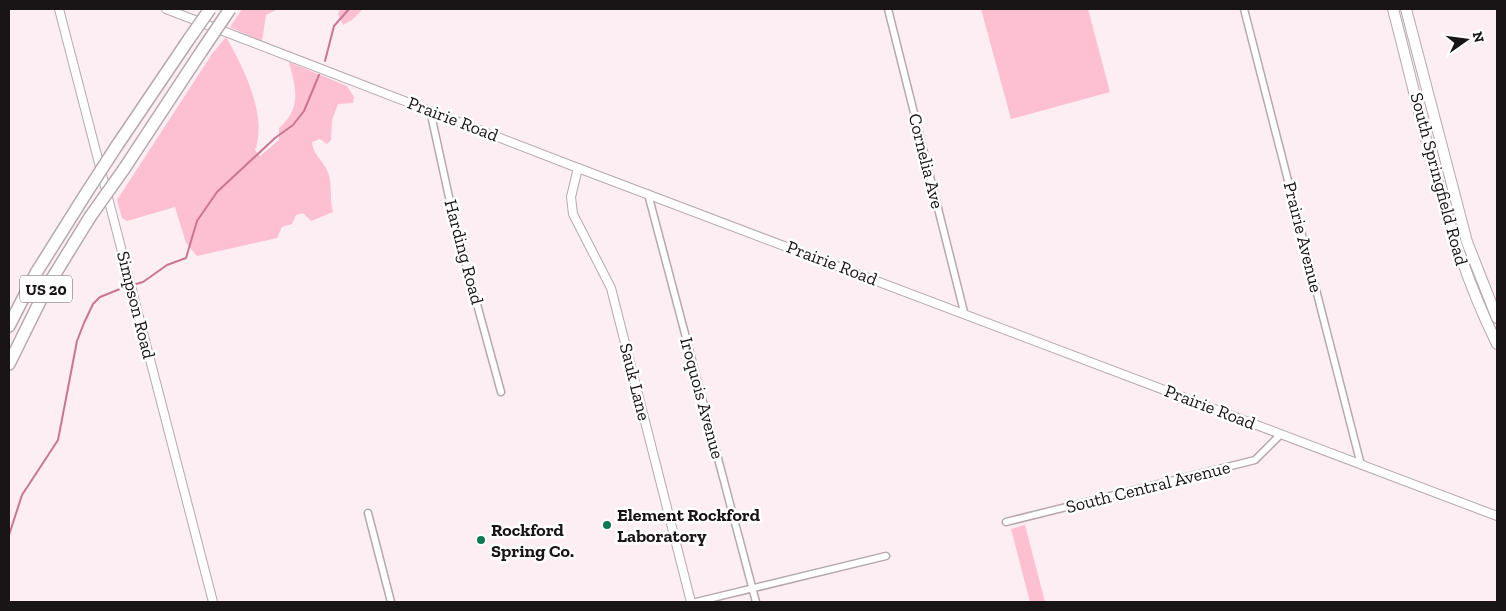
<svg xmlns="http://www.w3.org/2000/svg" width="1506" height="611" font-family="'Zilla Slab',serif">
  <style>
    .green { fill: #fdbfd2 }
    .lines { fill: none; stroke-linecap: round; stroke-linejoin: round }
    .stream { stroke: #ca7592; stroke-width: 2 }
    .minor-casing { stroke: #b6a9ad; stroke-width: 9 }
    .tertiary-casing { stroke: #b6a9ad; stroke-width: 10 }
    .primary-casing { stroke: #b6a9ad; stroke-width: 12 }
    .motorway-casing { stroke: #b6a9ad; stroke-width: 14 }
    .minor { stroke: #fff; stroke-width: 6 }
    .tertiary { stroke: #fff; stroke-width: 8 }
    .primary { stroke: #fff; stroke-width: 10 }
    .motorway { stroke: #fff; stroke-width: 11 }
    .motorway-bridge-casing { stroke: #b6a9ad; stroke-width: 14; stroke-linecap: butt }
    .motorway-bridge { stroke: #fff; stroke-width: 11 }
    .poi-dot { fill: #0d7953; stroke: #fff; stroke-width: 2 }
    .labels { text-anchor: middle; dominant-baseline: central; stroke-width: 5; stroke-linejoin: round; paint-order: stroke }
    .shield { fill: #fff; stroke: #5e5a5c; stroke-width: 1 }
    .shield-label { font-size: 16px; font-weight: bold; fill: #191416 }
    .street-label { font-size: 18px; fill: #191416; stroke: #fff }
    .poi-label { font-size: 18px; font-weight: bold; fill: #191416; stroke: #fff; text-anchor: start }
  </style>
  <rect width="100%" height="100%" fill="#fceef2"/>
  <g class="green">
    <path d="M242,9H278L266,15L262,41L230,27Z"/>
    <path d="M340,9H363L352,20L343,25L338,14Z"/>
    <path d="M981,9H1088L1110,92L1011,119Z"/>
    <path d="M226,37C243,66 268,116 255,150L260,156L279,140V128C302,108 296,89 289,62L347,86L354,97L353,103L338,104L332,120L331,140L327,144L320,139L312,142C313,156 324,160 328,173C333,185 329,199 333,212L311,221L303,213L296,215L292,224L282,227L277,238L197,256L186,243L175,207L127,221L122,218L117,200L212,54Z"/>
    <path d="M1025,525L1045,602H1030L1011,529Z"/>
  </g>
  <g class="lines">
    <g class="stream">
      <path d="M325,61L334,26L349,9"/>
      <path d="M136,284L143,282L167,265L186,258L197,221L217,192L275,138L293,125L304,111L319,75"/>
      <path d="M9,535L22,495L58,440L77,341L84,323L93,304L100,297L125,287"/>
    </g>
    <g class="minor-casing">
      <g id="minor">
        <path d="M888,9L964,312"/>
        <path d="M1244,9L1361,465"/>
        <path d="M430,110L454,220L501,392"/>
        <path d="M648,194L756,602"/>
        <path d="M368,513L391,602"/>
        <path d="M1006,522L1255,460L1280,435"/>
        <path d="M696,602L886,556"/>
      </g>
    </g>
    <g class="tertiary-casing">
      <g id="tertiary">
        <path d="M59,9L213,602"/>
        <path d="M166,9L578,168L1497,516"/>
        <path d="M578,168L571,197L573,214L611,288L691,602"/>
      </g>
    </g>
    <g class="primary-casing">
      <g id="primary">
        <path d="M1393,9C1423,122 1445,239 1497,344"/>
        <path d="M1406,9L1467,242L1497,318"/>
      </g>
    </g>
    <g class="motorway-casing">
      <g id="motorway">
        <path d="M116,147L189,39"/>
        <path d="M124,169L201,52"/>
        <path d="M9,326L36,273L85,195"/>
        <path d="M9,364L47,287L90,217"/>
      </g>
    </g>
    <use href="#minor" class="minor"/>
    <use href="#tertiary" class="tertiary"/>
    <use href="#primary" class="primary"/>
    <use href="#motorway" class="motorway"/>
    <g class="motorway-bridge-casing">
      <g id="motorway-bridge">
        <path d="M189,39L210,9"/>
        <path d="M201,52L230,9"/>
        <path d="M85,195L116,147"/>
        <path d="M90,217L124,169"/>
      </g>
    </g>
    <use href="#motorway-bridge" class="motorway-bridge"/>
  </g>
  <g class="poi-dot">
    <circle cx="607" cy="525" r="5"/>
    <circle cx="481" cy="540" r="5"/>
  </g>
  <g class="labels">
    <rect class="shield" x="20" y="275.5" width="52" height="27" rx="4"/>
    <g class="shield-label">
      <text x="46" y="289">US 20</text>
    </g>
    <g class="street-label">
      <text transform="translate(453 119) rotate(21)">Prairie Road</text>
      <text transform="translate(926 161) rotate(76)">Cornelia Ave</text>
      <text transform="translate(1439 179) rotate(75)">South Springfield Road</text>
      <text transform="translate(1303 237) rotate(76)">Prairie Avenue</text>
      <text transform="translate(464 252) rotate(75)">Harding Road</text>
      <text transform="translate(832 263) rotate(21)">Prairie Road</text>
      <text transform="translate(136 305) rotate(76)">Simpson Road</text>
      <text transform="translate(635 382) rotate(76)">Sauk Lane</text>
      <text transform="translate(702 398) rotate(75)">Iroquois Avenue</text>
      <text transform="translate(1210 407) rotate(21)">Prairie Road</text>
      <text transform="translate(1148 487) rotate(-14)">South Central Avenue</text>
    </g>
    <g class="poi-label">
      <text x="617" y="515">Element Rockford<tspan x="617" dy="21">Laboratory</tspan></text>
      <text x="491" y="530">Rockford<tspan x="491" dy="21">Spring Co.</tspan></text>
    </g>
  </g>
  <rect width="1506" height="611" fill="none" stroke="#191416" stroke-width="20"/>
  <g transform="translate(1466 40) rotate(76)" stroke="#ffffff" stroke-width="4" paint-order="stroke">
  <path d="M0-4L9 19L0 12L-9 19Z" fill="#191416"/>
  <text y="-8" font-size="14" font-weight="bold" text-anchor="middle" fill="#191416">N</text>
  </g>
</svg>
